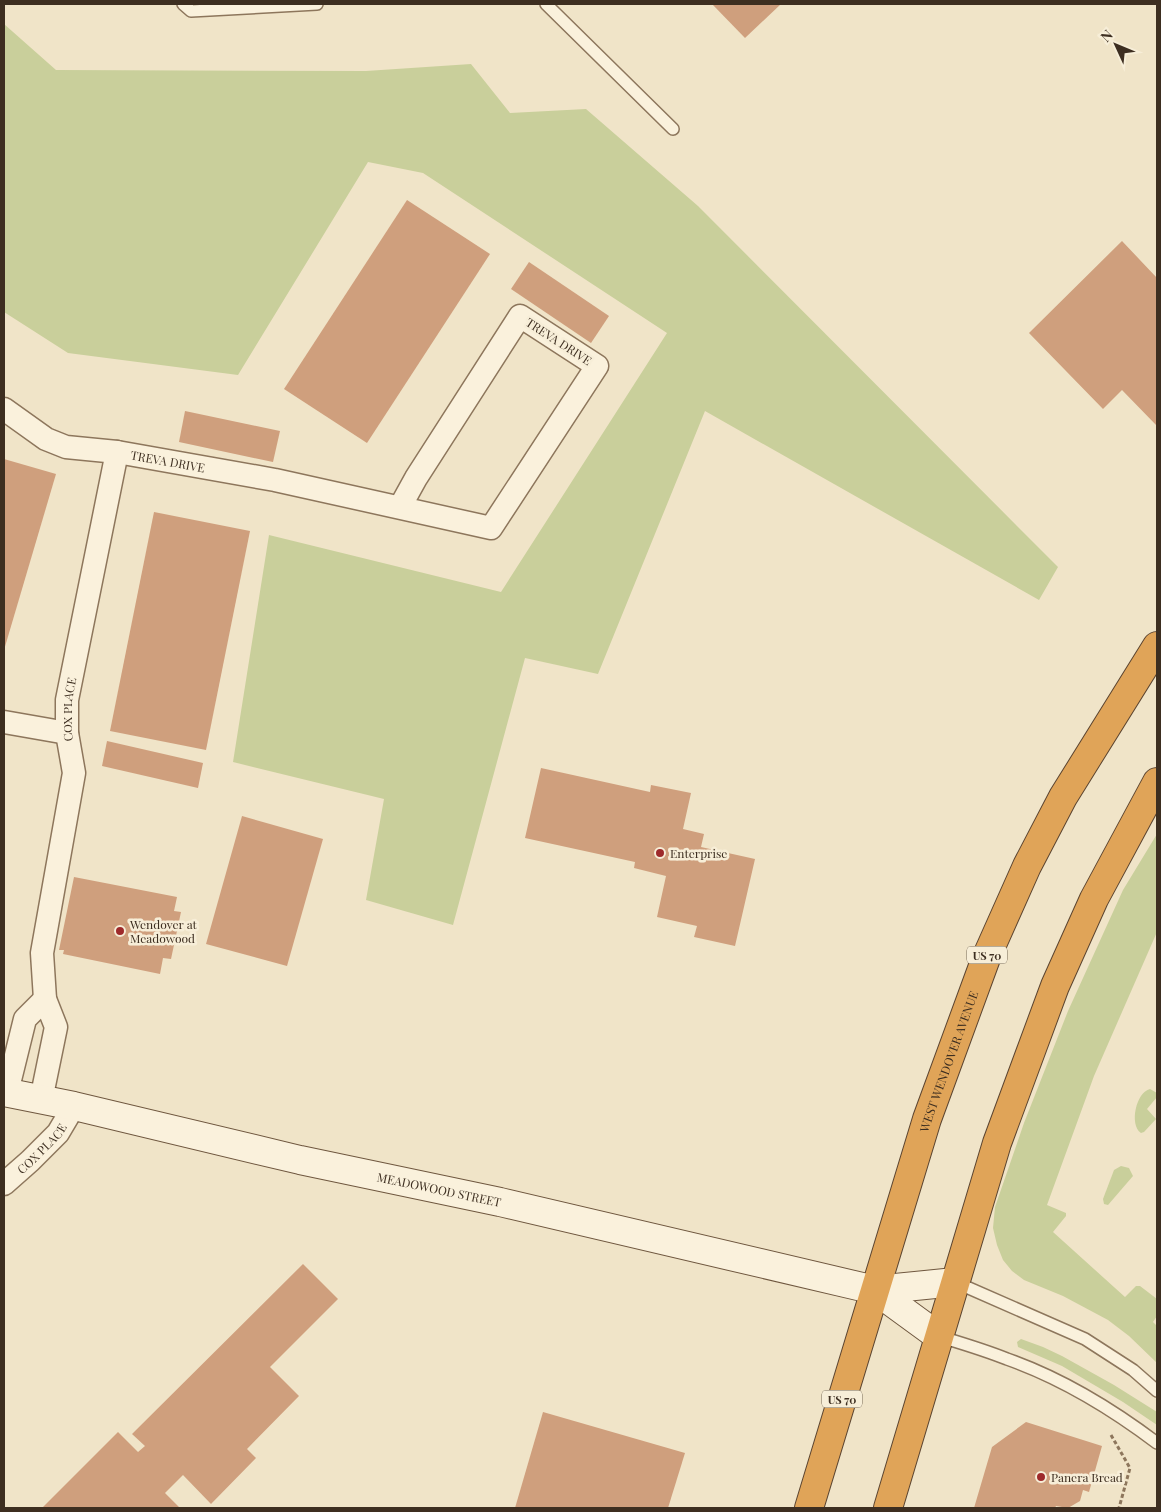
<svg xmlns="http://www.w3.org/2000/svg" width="1161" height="1512" font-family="'Playfair Display',serif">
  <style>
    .green { fill: #c9cf9b }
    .building { fill: #cf9f7d }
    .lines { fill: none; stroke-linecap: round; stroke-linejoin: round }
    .lane-casing { stroke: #8d765c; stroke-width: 14 }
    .street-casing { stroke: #8d765c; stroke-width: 25 }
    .secondary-casing { stroke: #6f573f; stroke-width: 30 }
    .highway-casing { stroke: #5b4430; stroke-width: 30 }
    .path { stroke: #8d765c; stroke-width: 3; stroke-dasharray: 4 2.5; stroke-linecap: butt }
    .lane { stroke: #faf1dc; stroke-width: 11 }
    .street { stroke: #faf1dc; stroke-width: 22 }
    .secondary { stroke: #faf1dc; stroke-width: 28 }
    .highway { stroke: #e0a458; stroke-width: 28 }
    .poi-dot { fill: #9e2a2b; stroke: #f7eed8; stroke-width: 2 }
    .labels { text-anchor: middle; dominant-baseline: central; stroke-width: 5; stroke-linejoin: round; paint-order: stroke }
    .shield { fill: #f7eed8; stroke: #756857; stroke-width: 1 }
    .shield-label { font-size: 11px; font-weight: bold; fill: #3d2e20 }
    .street-label { font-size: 12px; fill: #3d2e20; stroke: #f7eed8 }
    .poi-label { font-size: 12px; fill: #3d2e20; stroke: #f7eed8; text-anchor: start }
  </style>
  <rect width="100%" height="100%" fill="#f0e4c8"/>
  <g class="green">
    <path d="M4,24L56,70L366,71L471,64L510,113L586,109L698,206L1058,567L1039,600L705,411L598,674L525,658L453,925L366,900L384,799L233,762L269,535L501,592L667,333L423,173L368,162L238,375L68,353L4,312Z"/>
    <path d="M1157,834V932L1094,1076L1047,1205L1066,1213V1216L1053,1232L1125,1297L1136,1286H1140L1157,1299V1316L1153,1322L1157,1326V1363L1129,1336L1108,1320L1063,1296L1024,1280L1012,1271L1003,1260L997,1245L993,1228L995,1207L1024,1123L1068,1011L1123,890Z"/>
    <path d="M1150,1089L1157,1093V1097L1147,1109L1156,1119L1144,1132L1141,1133C1129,1125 1136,1092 1150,1089Z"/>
    <path d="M1121,1166L1129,1168L1133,1176L1108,1205L1104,1204L1103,1199L1114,1170Z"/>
    <path d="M1021,1339L1043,1347L1062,1356L1114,1385L1157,1412V1425L1123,1402L1062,1366L1018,1347L1017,1342Z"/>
  </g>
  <g class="building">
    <path d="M712,4H781L745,38Z"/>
    <path d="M407,200L490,254L367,443L284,389Z"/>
    <path d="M1122,241L1157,278V426L1122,390L1103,409L1029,333Z"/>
    <path d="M529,262L609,316L591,343L511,289Z"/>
    <path d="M185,411L280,431L273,462L179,442Z"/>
    <path d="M4,459L56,474L4,650Z"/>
    <path d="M154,512L250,531L206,750L110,731Z"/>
    <path d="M107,741L203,763L198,788L102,766Z"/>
    <path d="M541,768L650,792L651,785L691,793L683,829L704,834L701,847L755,859L735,946L694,937L697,926L657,917L666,876L634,868L635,862L525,838Z"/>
    <path d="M242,816L323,839L287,966L206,944Z"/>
    <path d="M74,877L177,897L174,911L181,912L171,959L163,958L160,974L63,954L64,950H59Z"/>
    <path d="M303,1264L338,1299L270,1367L299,1396L247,1449L256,1458L211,1504L183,1475L165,1493L180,1508H42L118,1432L138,1452L145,1446L132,1434Z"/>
    <path d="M543,1412L685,1453L668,1508H515Z"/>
    <path d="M1026,1422L1102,1446L1089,1492L1083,1490L1080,1501L1068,1508L1056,1506L1055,1508H974L992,1447Z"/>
  </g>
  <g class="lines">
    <g class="lane-casing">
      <g id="lane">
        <path d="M183,4L191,11L317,4"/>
        <path d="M546,4L673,129"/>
        <path d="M955,1282L1085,1339L1133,1370L1157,1391"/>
        <path d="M938,1336C961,1343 985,1350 1007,1359C1061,1378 1112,1409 1157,1443"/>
      </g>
    </g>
    <g class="street-casing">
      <g id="street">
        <path id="s1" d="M4,409L46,439L66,447L117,452L275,480L491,528L597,366L520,316L416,478L400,507"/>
        <path d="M4,722L67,733"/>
        <path d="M7,1092L25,1019L45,999"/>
        <path id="s2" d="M41,1100L56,1027L45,999L42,953L74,773L67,733V700L117,452"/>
        <path id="s3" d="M4,1184L30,1161L58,1133L74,1106"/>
      </g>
    </g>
    <g class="secondary-casing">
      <g id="secondary">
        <path id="s4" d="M4,1092L74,1106L300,1160L500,1202L875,1290L955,1282"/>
        <path d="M875,1290L938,1336"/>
      </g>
    </g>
    <g class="highway-casing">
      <g id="highway">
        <path id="s5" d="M809,1508L927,1119L986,958L1027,866L1063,797L1157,646"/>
        <path d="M888,1508L997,1143L1055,986L1094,899L1157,782"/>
      </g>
    </g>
    <path class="path" d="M1111,1435L1130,1468L1119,1508"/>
    <use href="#lane" class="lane"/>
    <use href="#street" class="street"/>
    <use href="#secondary" class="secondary"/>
    <use href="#highway" class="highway"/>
  </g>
  <g class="poi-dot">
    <circle cx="660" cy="853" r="5"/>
    <circle cx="120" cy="931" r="5"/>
    <circle cx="1041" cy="1477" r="5"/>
  </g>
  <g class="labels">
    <g class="shield">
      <rect x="967" y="946.5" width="40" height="17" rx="4"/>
      <rect x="822" y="1390.5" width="40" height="17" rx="4"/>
    </g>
    <g class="shield-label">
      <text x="987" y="955">US 70</text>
      <text x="842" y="1399">US 70</text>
    </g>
    <g class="street-label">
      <text transform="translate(559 341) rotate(33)">TREVA DRIVE</text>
      <text stroke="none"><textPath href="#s1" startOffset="176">TREVA DRIVE</textPath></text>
      <text stroke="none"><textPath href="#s2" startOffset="398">COX PLACE</textPath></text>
      <text stroke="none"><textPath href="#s5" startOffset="468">WEST WENDOVER AVENUE</textPath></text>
      <text stroke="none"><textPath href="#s3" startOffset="52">COX PLACE</textPath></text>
      <text stroke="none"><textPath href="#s4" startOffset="446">MEADOWOOD STREET</textPath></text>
    </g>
    <g class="poi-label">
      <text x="670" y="853">Enterprise</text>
      <text x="130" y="924">Wendover at<tspan x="130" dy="14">Meadowood</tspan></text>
      <text x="1051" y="1477">Panera Bread</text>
    </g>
  </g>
  <rect width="1161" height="1512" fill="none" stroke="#3d2e20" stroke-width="10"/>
  <g transform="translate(1116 45) rotate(314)" stroke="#f7eed8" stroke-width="4" paint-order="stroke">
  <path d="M0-4L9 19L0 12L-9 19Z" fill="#3d2e20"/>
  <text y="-8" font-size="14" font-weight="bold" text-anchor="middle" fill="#3d2e20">N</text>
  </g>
</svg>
